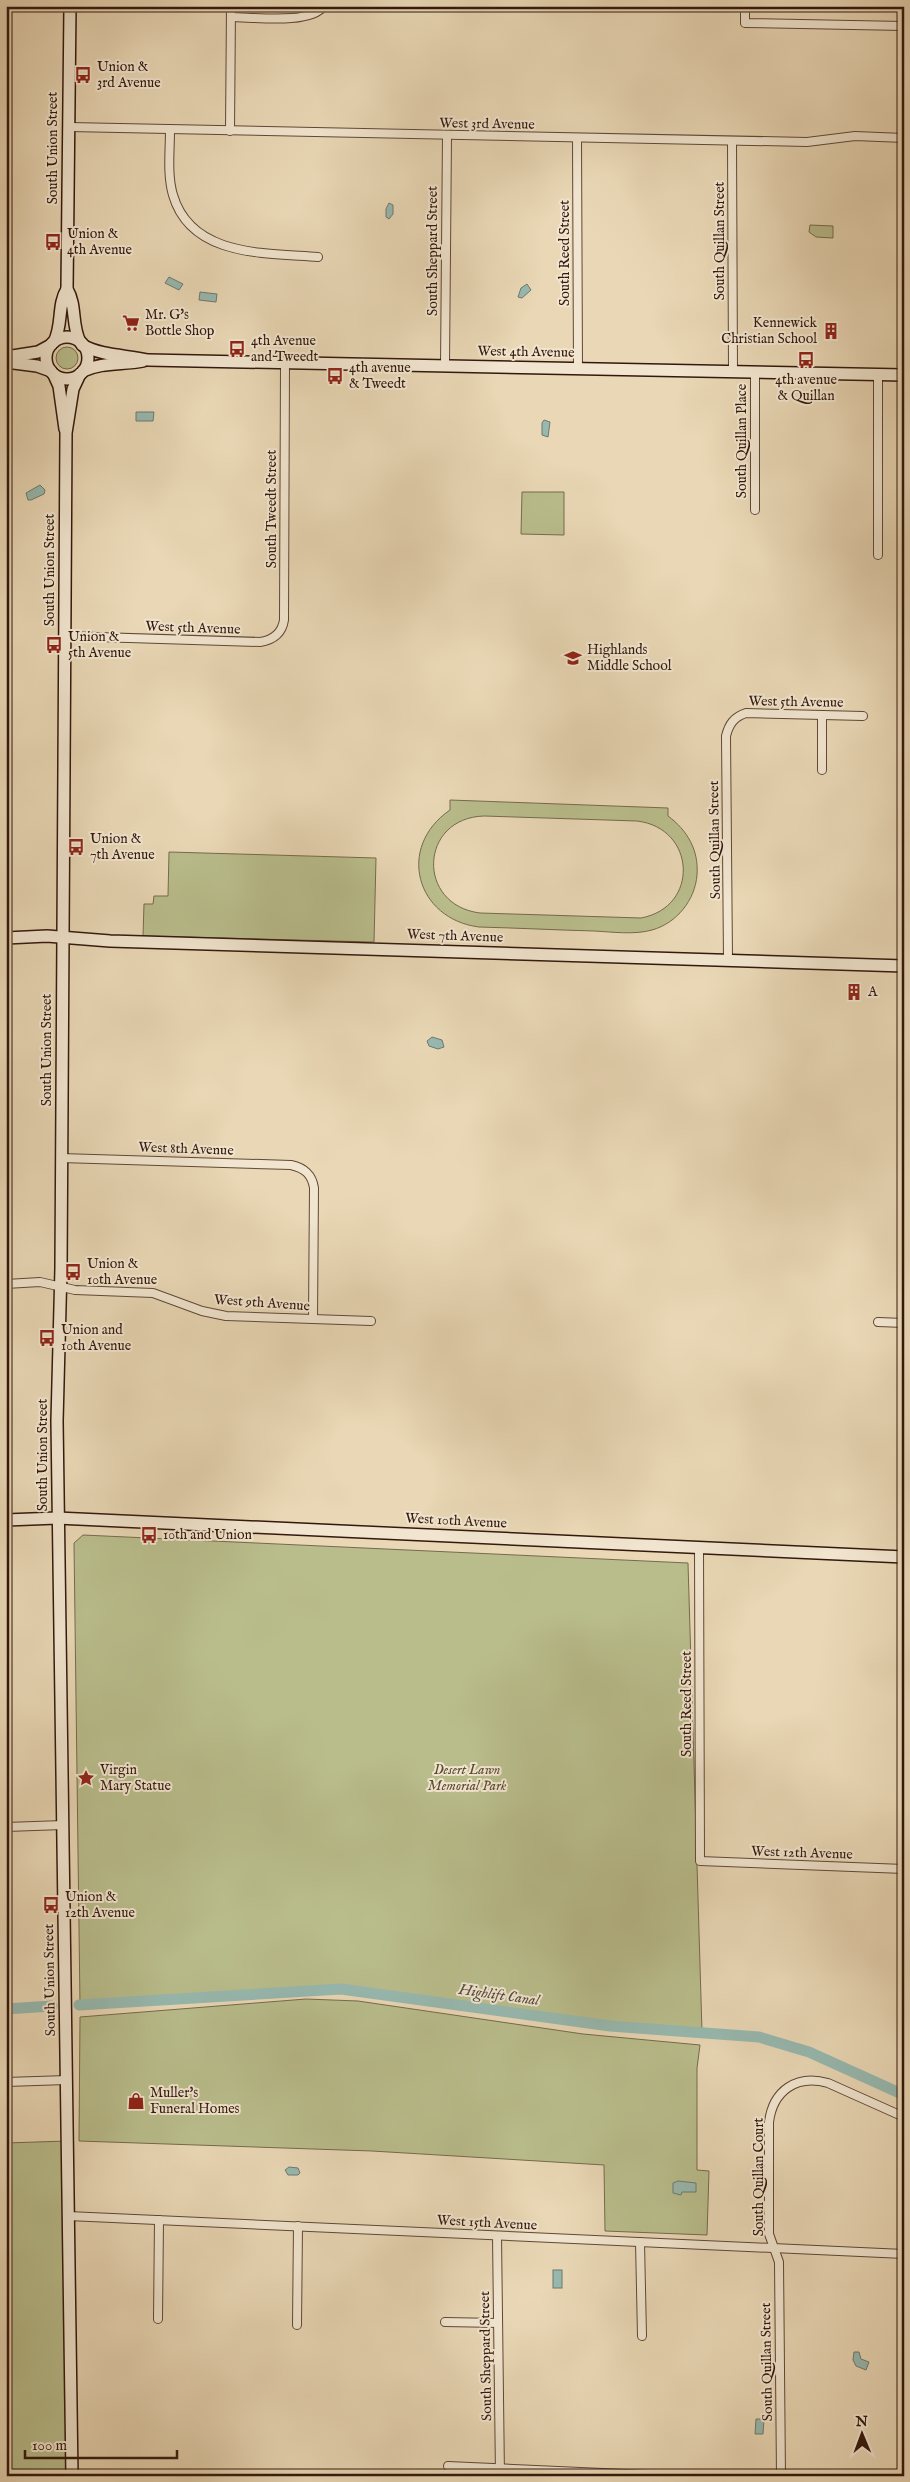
<svg xmlns="http://www.w3.org/2000/svg" width="910" height="2482" font-family="'IM FELL English',serif">
  <style>
    .green { fill: #b9bd8c; stroke: #766a4c; fill-rule: evenodd }
    .water { fill: #97b9b0; stroke: #6f796f }
    .lines { fill: none; stroke-linecap: round; stroke-linejoin: round }
    .canal { stroke: #97b9b0; stroke-width: 11 }
    .street-casing { stroke: #604837; stroke-width: 10 }
    .secondary-casing { stroke: #33180d; stroke-width: 14 }
    .street { stroke: #f1e5cf; stroke-width: 8 }
    .secondary { stroke: #f1e5cf; stroke-width: 11 }
    .labels { text-anchor: middle; dominant-baseline: central; stroke-width: 4; stroke-linejoin: round; paint-order: stroke }
    .poi-label { font-size: 14px; fill: #33180d; stroke: #f1e5cf; text-anchor: start }
    .street-label { font-size: 14px; fill: #33180d; stroke: #f1e5cf }
    .park-label { font-size: 14px; font-style: italic; fill: #5b4a33; stroke: #f1e5cf }
    .water-label { font-size: 15px; font-style: italic; fill: #51483e; stroke: #f1e5cf }
  </style>
  <rect width="100%" height="100%" fill="#e9d7b5"/>
  <filter id="stains"><feTurbulence type="fractalNoise" baseFrequency=".004" numOctaves="4"/><feColorMatrix values="0 0 0 0 .2 0 0 0 0 .09 0 0 0 0 .02 0 0 0 .5 -.17"/></filter>
  <radialGradient id="worn" r=".72"><stop offset=".6" stop-color="#630" stop-opacity="0"/><stop offset="1" stop-color="#630" stop-opacity=".3"/></radialGradient>
  <g class="green">
    <path d="M810,225L833,226V238L816,237L809,232Z"/>
    <circle cx="67" cy="358" r="11"/>
    <path d="M522,492H564V535L521,534Z"/>
    <path d="M450,800L668,808V816C687,830 699,850 697,875C695,900 677,923 652,930C634,935 613,932 594,931C556,930 518,928 479,927C416,919 396,847 450,810ZM484,816L637,821C696,828 700,907 641,918L480,913C416,905 419,818 484,816Z"/>
    <path d="M169,852L376,858L374,942L143,936L144,904H153L154,896H168Z"/>
    <path d="M83,1535L688,1563L702,2032L336,1990L80,2005L74,1543Z"/>
    <path d="M306,1999L358,2001L583,2034L700,2045L697,2068V2170L709,2171L707,2235L605,2231L604,2165L372,2151L79,2141L80,2017Z"/>
    <path d="M67,2141L72,2476H6V2143Z"/>
  </g>
  <g class="water">
    <path d="M389,203L393,205V214L389,219L386,217V209Z"/>
    <path d="M169,277L183,284L179,290L165,283Z"/>
    <path d="M527,284L531,290L522,298L518,297L521,288Z"/>
    <path d="M200,292L217,294L216,302L199,300Z"/>
    <path d="M136,412H154L153,421H136Z"/>
    <path d="M544,420L550,422L548,437L542,435V423Z"/>
    <path d="M40,485L45,490L44,494L31,500H28L26,493Z"/>
    <path d="M432,1037L442,1040L444,1047L438,1049L429,1046L427,1041Z"/>
    <path d="M289,2167L298,2168L300,2173L298,2175H288L285,2170Z"/>
    <path d="M678,2181L696,2183V2192H682L681,2195L673,2193V2183Z"/>
    <rect x="553" y="2270" width="9" height="18"/>
    <path d="M854,2352H859L861,2359L869,2362L866,2370L856,2366L853,2360Z"/>
    <path d="M756,2419H764L763,2434H755Z"/>
  </g>
  <g class="lines">
    <g class="canal">
      <path d="M79,2005L341,1989L610,2026L759,2037L809,2052L904,2095"/>
      <path d="M6,2009L52,2006"/>
    </g>
    <g class="street-casing">
      <g id="street">
        <path d="M745,6V23L904,26"/>
        <path d="M231,17C253,17 310,25 324,6"/>
        <path d="M69,127L807,142L855,136L904,138"/>
        <path d="M170,130C170,151 167,175 173,195C191,257 265,253 318,257"/>
        <path d="M230,131L231,6"/>
        <path d="M577,138L578,368"/>
        <path d="M732,141L733,371"/>
        <path d="M445,366L447,135"/>
        <path d="M878,374V555"/>
        <path d="M755,510V372"/>
        <path d="M65,636L260,642C273,640 282,633 284,620L285,363"/>
        <path d="M822,715V770"/>
        <path d="M728,959L726,736C729,724 734,717 746,713L863,716"/>
        <path d="M61,1158L291,1165C305,1168 312,1175 314,1188L313,1319"/>
        <path d="M6,1284L40,1282L75,1290L153,1293L202,1311L226,1316L371,1321"/>
        <path d="M878,1322L904,1323"/>
        <path d="M699,1547L700,1861L904,1869"/>
        <path d="M6,1827L63,1825"/>
        <path d="M6,2082L67,2080"/>
        <path d="M68,2216L904,2254"/>
        <path d="M497,2236L500,2476"/>
        <path d="M640,2242L642,2336"/>
        <path d="M158,2319L159,2220"/>
        <path d="M445,2322L498,2323"/>
        <path d="M297,2325L298,2226"/>
        <path d="M448,2466L670,2476"/>
        <path d="M781,2476L779,2262L769,2234V2122C773,2091 796,2074 828,2083L904,2117"/>
      </g>
    </g>
    <g class="secondary-casing">
      <g id="secondary">
        <path d="M70,6L67,289C77,306 71,324 80,342"/>
        <circle cx="67" cy="358" r="21"/>
        <path d="M54,342C63,325 57,305 67,289"/>
        <path d="M82,345C102,356 126,355 148,360L904,375"/>
        <path d="M6,357L38,352L51,345"/>
        <path d="M6,362L37,366L51,371"/>
        <path d="M83,371C102,362 123,365 143,361"/>
        <path d="M54,375L59,386L65,429"/>
        <path d="M6,938L47,936L110,941L904,966"/>
        <path d="M6,1520L57,1518L904,1557"/>
        <path d="M72,2476L57,1421L61,1268L66,433L73,389L80,374"/>
      </g>
    </g>
    <use href="#street" class="street"/>
    <use href="#secondary" class="secondary"/>
  </g>
  <defs>
    <g id="bus-bare" transform="scale(1.35)"><path d="M-5-6H5V4H4V6H2V4H-2V6H-4V4H-5ZM-3.5-4V0h7V-4ZM-3.5 1.2v1.5H-2V1.2ZM2 1.2v1.5H3.5V1.2Z" fill="#8f2418" stroke="#f1e5cf" stroke-width="2.5" paint-order="stroke"/></g>
    <g id="supermarket-bare" transform="scale(1.35)"><path d="M-6-5.5h2.5l.6 2H6L4.5 2H-2.5L-4.4-4H-6ZM-1.5 3.2a1.3 1.3 0 1 0 .1 0ZM3 3.2a1.3 1.3 0 1 0 .1 0Z" fill="#8f2418" stroke="#f1e5cf" stroke-width="2.5" paint-order="stroke"/></g>
    <g id="building-bare" transform="scale(1.35)"><path d="M-4-6H4V6H1V3H-1V6H-4ZM-2.5-4.3h1.7v1.8h-1.7ZM.8-4.3h1.7v1.8H.8ZM-2.5-1h1.7V.8h-1.7ZM.8-1h1.7V.8H.8Z" fill="#8f2418" stroke="#f1e5cf" stroke-width="2.5" paint-order="stroke"/></g>
    <g id="school-bare" transform="scale(1.35)"><path d="M0-5L7-2L0 1L-7-2ZM-4 1L0 2.5L4 1V4Q0 6-4 4Z" fill="#8f2418" stroke="#f1e5cf" stroke-width="2.5" paint-order="stroke"/></g>
    <g id="sight-bare" transform="scale(1.35)"><path d="M0-6L1.8-2.2L6-1.7L2.9 1.2L3.7 5.4L0 3.3L-3.7 5.4L-2.9 1.2L-6-1.7L-1.8-2.2Z" fill="#8f2418" stroke="#f1e5cf" stroke-width="2.5" paint-order="stroke"/></g>
    <g id="shop-bare" transform="scale(1.35)"><path d="M-5-2.5h2.3a2.7 3.5 0 0 1 5.4 0H5L5.5 6h-11ZM-1.5-2.5h3a1.5 2.3 0 0 0-3 0Z" fill="#8f2418" stroke="#f1e5cf" stroke-width="2.5" paint-order="stroke"/></g>
  </defs>
  <g fill-rule="evenodd">
    <use href="#bus-bare" x="83" y="75"/>
    <use href="#bus-bare" x="53" y="242"/>
    <use href="#supermarket-bare" x="131" y="323"/>
    <use href="#building-bare" x="831" y="331"/>
    <use href="#bus-bare" x="237" y="349"/>
    <use href="#bus-bare" x="806" y="360"/>
    <use href="#bus-bare" x="335" y="376"/>
    <use href="#bus-bare" x="54" y="645"/>
    <use href="#school-bare" x="573" y="658"/>
    <use href="#bus-bare" x="76" y="847"/>
    <use href="#building-bare" x="854" y="992"/>
    <use href="#bus-bare" x="73" y="1272"/>
    <use href="#bus-bare" x="47" y="1338"/>
    <use href="#bus-bare" x="149" y="1535"/>
    <use href="#sight-bare" x="86" y="1778"/>
    <use href="#bus-bare" x="51" y="1905"/>
    <use href="#shop-bare" x="136" y="2101"/>
  </g>
  <g class="labels">
    <g class="poi-label">
      <text x="97" y="67">Union &amp;<tspan x="97" dy="16">3rd Avenue</tspan></text>
      <text x="67" y="234">Union &amp;<tspan x="67" dy="16">4th Avenue</tspan></text>
      <text x="145" y="315">Mr. G's<tspan x="145" dy="16">Bottle Shop</tspan></text>
      <text x="817" y="323" text-anchor="end">Kennewick<tspan x="817" dy="16">Christian School</tspan></text>
      <text x="251" y="341">4th Avenue<tspan x="251" dy="16">and Tweedt</tspan></text>
      <text x="349" y="368">4th avenue<tspan x="349" dy="16">&amp; Tweedt</tspan></text>
      <text x="806" y="380" text-anchor="middle">4th avenue<tspan x="806" dy="16">&amp; Quillan</tspan></text>
      <text x="68" y="637">Union &amp;<tspan x="68" dy="16">5th Avenue</tspan></text>
      <text x="587" y="650">Highlands<tspan x="587" dy="16">Middle School</tspan></text>
      <text x="90" y="839">Union &amp;<tspan x="90" dy="16">7th Avenue</tspan></text>
      <text x="868" y="992">A</text>
      <text x="87" y="1264">Union &amp;<tspan x="87" dy="16">10th Avenue</tspan></text>
      <text x="61" y="1330">Union and<tspan x="61" dy="16">10th Avenue</tspan></text>
      <text x="163" y="1535">10th and Union</text>
      <text x="100" y="1770">Virgin<tspan x="100" dy="16">Mary Statue</tspan></text>
      <text x="65" y="1897">Union &amp;<tspan x="65" dy="16">12th Avenue</tspan></text>
      <text x="150" y="2093">Muller's<tspan x="150" dy="16">Funeral Homes</tspan></text>
    </g>
    <g class="street-label">
      <text transform="translate(487 124) rotate(1)">West 3rd Avenue</text>
      <text transform="translate(53 148) rotate(-90)">South Union Street</text>
      <text transform="translate(720 241) rotate(-90)">South Quillan Street</text>
      <text transform="translate(433 251) rotate(-90)">South Sheppard Street</text>
      <text transform="translate(565 253) rotate(-90)">South Reed Street</text>
      <text transform="translate(526 352) rotate(1)">West 4th Avenue</text>
      <text transform="translate(742 441) rotate(-90)">South Quillan Place</text>
      <text transform="translate(272 509) rotate(-90)">South Tweedt Street</text>
      <text transform="translate(50 570) rotate(-90)">South Union Street</text>
      <text transform="translate(193 628) rotate(2)">West 5th Avenue</text>
      <text transform="translate(796 702) rotate(1)">West 5th Avenue</text>
      <text transform="translate(715 840) rotate(-91)">South Quillan Street</text>
      <text transform="translate(455 936) rotate(2)">West 7th Avenue</text>
      <text transform="translate(47 1050) rotate(-90)">South Union Street</text>
      <text transform="translate(186 1149) rotate(2)">West 8th Avenue</text>
      <text transform="translate(262 1303) rotate(4)">West 9th Avenue</text>
      <text transform="translate(43 1455) rotate(-90)">South Union Street</text>
      <text transform="translate(456 1521) rotate(3)">West 10th Avenue</text>
      <text transform="translate(687 1704) rotate(-90)">South Reed Street</text>
      <text transform="translate(802 1853) rotate(2)">West 12th Avenue</text>
      <text transform="translate(50 1980) rotate(-91)">South Union Street</text>
      <text transform="translate(759 2177) rotate(-90)">South Quillan Court</text>
      <text transform="translate(487 2223) rotate(3)">West 15th Avenue</text>
      <text transform="translate(486 2356) rotate(-91)">South Sheppard Street</text>
      <text transform="translate(767 2362) rotate(-91)">South Quillan Street</text>
    </g>
    <g class="park-label">
      <text x="467" y="1770">Desert Lawn<tspan x="467" dy="16">Memorial Park</tspan></text>
    </g>
    <g class="water-label">
      <text transform="translate(499 1995) rotate(8)">Highlift Canal</text>
    </g>
  </g>
  <rect width="910" height="2482" fill="none" stroke="#e9d7b5" stroke-width="25"/>
  <rect x="8" y="8" width="895" height="2467" fill="none" stroke="#33180d" stroke-width="2.5"/>
  <rect x="12" y="12" width="885" height="2457" fill="none" stroke="#33180d"/>
  <g transform="translate(862 2434) rotate(359)" stroke="#f1e5cf" stroke-width="4" paint-order="stroke">
  <path d="M0-4L9 19L0 12L-9 19Z" fill="#33180d"/>
  <text y="-8" font-size="14" font-weight="bold" text-anchor="middle" fill="#33180d">N</text>
  </g>
  <path d="M25 2450v8h152v-8" fill="none" stroke="#33180d" stroke-width="2.5"/>
  <text x="32" y="2450" font-size="15" fill="#33180d" stroke="#f1e5cf" stroke-width="4" paint-order="stroke">100 m</text>
  <rect width="100%" height="100%" filter="url(#stains)"/>
  <rect width="100%" height="100%" fill="url(#worn)"/>
</svg>
